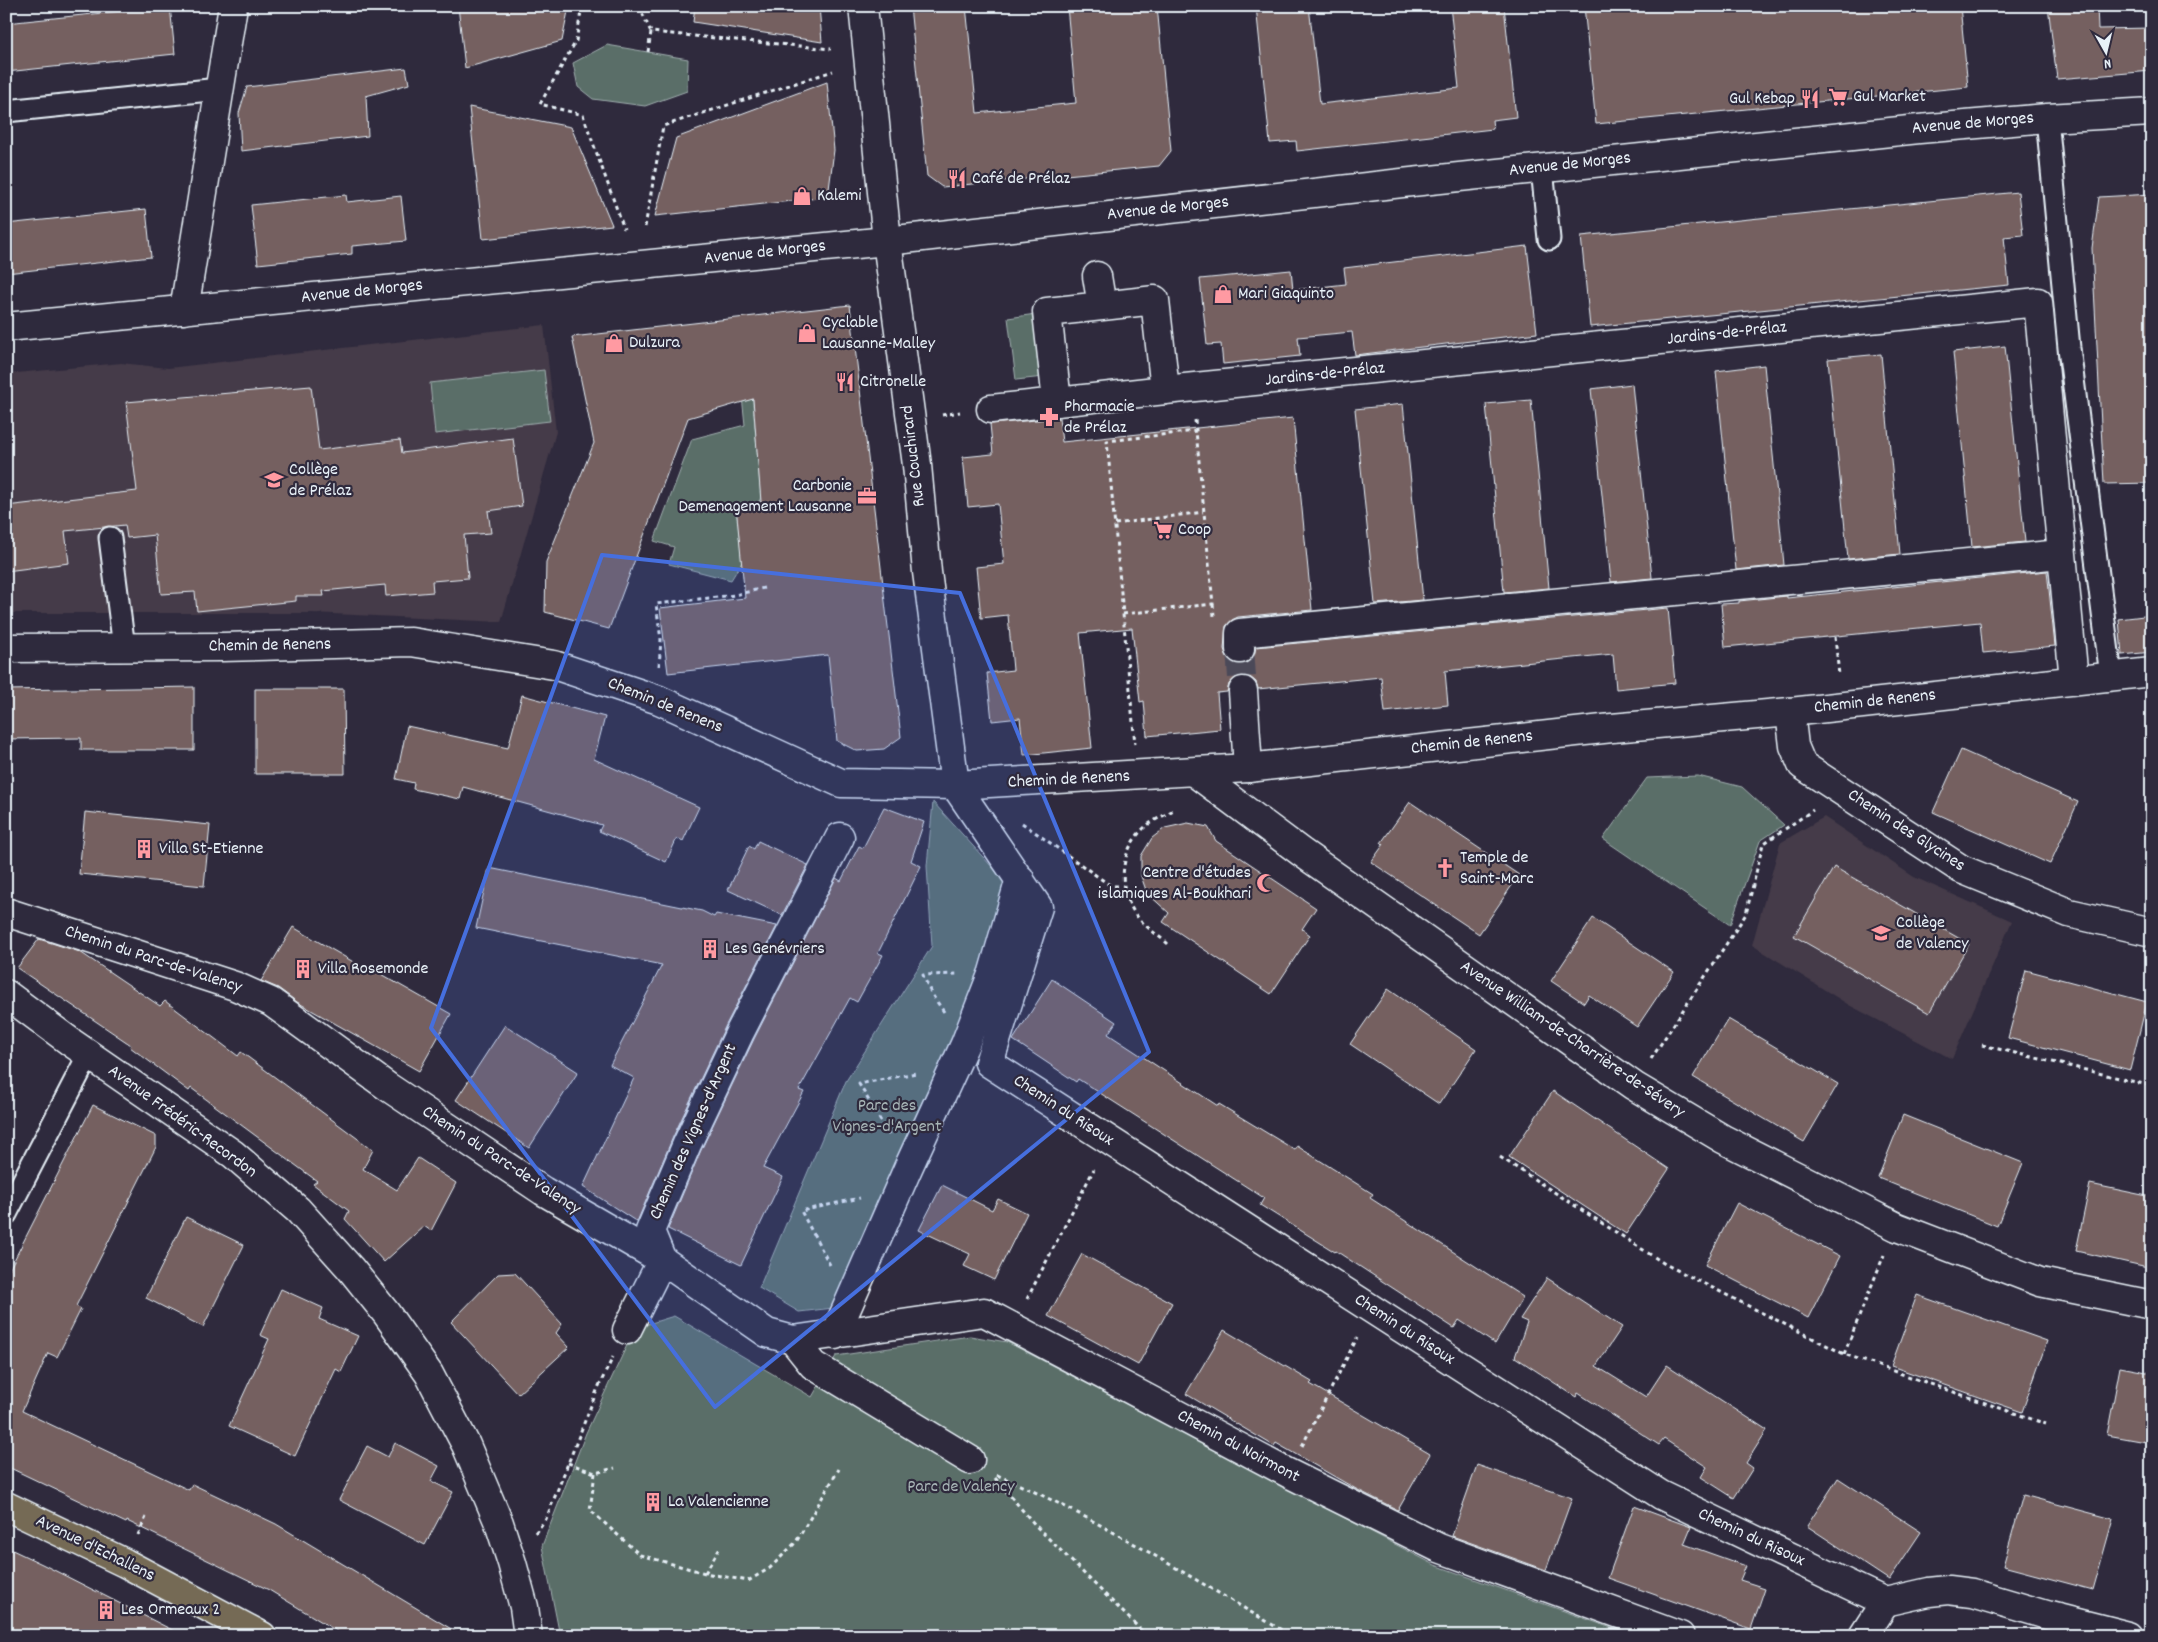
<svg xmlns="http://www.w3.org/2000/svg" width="2158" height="1642" font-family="Dekko,sans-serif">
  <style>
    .built { fill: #443a48 }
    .green { fill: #5a6e68; stroke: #a1b0b0 }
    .building { fill: #746061; stroke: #e8f1f8 }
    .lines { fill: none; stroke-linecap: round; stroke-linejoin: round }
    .pedestrian-tunnel { stroke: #4b4859; stroke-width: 28; stroke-dasharray: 28 14; stroke-linecap: butt }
    .service-casing { stroke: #e8f1f8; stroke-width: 25 }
    .pedestrian-casing { stroke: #e8f1f8; stroke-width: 31 }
    .minor-casing { stroke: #e8f1f8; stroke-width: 31 }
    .tertiary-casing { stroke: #e8f1f8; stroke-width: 31 }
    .secondary-casing { stroke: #e8f1f8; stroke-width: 31 }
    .primary-casing { stroke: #e8f1f8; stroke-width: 31 }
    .path { stroke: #e8f1f8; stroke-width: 3; stroke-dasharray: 4 4; stroke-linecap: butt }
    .service { stroke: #2f2a3d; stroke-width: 21 }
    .pedestrian { stroke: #2f2a3d; stroke-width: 28 }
    .minor { stroke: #2f2a3d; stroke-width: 28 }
    .tertiary { stroke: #2f2a3d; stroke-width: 28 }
    .secondary { stroke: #2f2a3d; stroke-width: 28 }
    .primary { stroke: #756a55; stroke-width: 28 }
    .marked { fill: #466fde; fill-opacity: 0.2; stroke: #466fde; stroke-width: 4; stroke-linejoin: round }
    .labels { text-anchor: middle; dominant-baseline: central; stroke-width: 4.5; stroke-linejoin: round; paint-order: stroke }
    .poi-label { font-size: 18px; fill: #e8f1f8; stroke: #2f2a3d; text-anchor: start }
    .street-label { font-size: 18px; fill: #e8f1f8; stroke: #2f2a3d }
    .park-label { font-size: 18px; fill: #a8b6b7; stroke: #2f2a3d }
  </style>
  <rect width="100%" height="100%" fill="#2f2a3d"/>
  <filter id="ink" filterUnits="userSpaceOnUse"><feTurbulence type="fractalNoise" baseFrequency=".02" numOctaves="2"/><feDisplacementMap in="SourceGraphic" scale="10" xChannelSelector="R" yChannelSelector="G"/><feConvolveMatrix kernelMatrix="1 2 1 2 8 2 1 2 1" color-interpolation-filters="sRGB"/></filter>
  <g filter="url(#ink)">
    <g class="built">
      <path d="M544,325L556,432L501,622L312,613H6V374L121,363L168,368Z"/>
      <path d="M1824,817L1914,877L2012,921L1952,1059L1849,1005L1752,945L1780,843Z"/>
    </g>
    <g class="green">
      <path d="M607,45L688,59L687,91L645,106L593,99L578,87L573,63Z"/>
      <path d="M1036,314L1044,377L1016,380L1008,318Z"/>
      <path d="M750,368L761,497L759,502L736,506L742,562L731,580L669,564L674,547L654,541L692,439L745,425L742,396Z"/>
      <path d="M544,370L550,421L435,434L430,383Z"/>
      <path d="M1698,776L1742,787L1784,825L1760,841L1730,925L1603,839L1647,778Z"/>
      <path d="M933,802L1022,900L859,1305L799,1312L759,1288L846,1081L932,946L927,866Z"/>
      <path d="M674,1316L812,1397L836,1356L970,1336L1007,1342L1435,1565L1634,1636H560L542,1546L586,1433L635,1328Z"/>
    </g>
    <g class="building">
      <path d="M170,6L175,54L6,72V23Z"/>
      <path d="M458,6H569L562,41L465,68Z"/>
      <path d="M695,6H819L822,42L693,22Z"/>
      <path d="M910,6H966L977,113L1076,103L1067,6H1157L1171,151L1159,166L942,187L927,176Z"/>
      <path d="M1256,6H1309L1320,104L1459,88L1450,6H1504L1516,117L1492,120L1493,129L1297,151L1296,141L1270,143Z"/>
      <path d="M1584,6H1960L1968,87L1596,124Z"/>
      <path d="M2048,6H2097L2098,29L2152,28V71L2057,79Z"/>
      <path d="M406,68L409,84L366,96L368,136L241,151L239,113L247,87Z"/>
      <path d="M827,82L834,150L828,197L655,216L676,138Z"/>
      <path d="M469,107L571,127L612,225L483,239Z"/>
      <path d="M2018,192L2023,235L2004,237L2009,285L1590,327L1581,236Z"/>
      <path d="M2152,194V483L2104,484L2092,248L2099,197Z"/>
      <path d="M346,195L347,202L401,196L406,241L352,246V254L258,264L251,205Z"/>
      <path d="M146,209L151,257L6,273V224Z"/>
      <path d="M1527,246L1537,333L1355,355L1352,332L1298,337L1300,356L1223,364L1221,344L1207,345L1200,279L1291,270L1293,290L1346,284L1344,268Z"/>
      <path d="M850,305L901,737L884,749L857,751L837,741L828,655L668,673L660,608L745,598L736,506L761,502L753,399L688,418L609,629L545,612L546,562L594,443L572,337Z"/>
      <path d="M2005,346L2025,542L1972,547L1953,352Z"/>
      <path d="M1881,354L1900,554L1848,559L1828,359Z"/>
      <path d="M1764,365L1784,565L1736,570L1716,371Z"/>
      <path d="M1632,384L1652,578L1611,582L1591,389Z"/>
      <path d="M311,386L319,450L400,440L402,453L513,438L522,506L488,511L491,533L464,535L468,578L432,581L433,592L386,596L385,585L323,591L324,596H296V601L197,611L195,592L161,594L155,535L127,538L125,525L65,531L69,563L6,571V506L137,491L126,402Z"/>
      <path d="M1531,400L1549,588L1504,592L1486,404Z"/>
      <path d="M1403,404L1423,600L1375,604L1355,409Z"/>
      <path d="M1059,418L1062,442L1293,418L1312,610L1238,617L1232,620L1226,626L1224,649L1227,657L1233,663L1240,665L1248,662L1254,656L1256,647L1668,608L1675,683L1616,689L1613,654L1445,671L1448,705L1385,712L1381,677L1258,689L1256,682L1250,677L1242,676L1235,678L1229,684L1227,692L1217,693L1220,729L1147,736L1144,701L1140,702L1132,628L1080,633L1092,748L1024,755L1020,718L992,721L987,673L1013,670L1008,615L981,618L976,567L1004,564L998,504L968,507L963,457L993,454L990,424Z"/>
      <path d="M2047,571L2055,646L1983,653L1980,622L1725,647L1721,604L1739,603V601L1787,596V598Z"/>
      <path d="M2152,615V652L2122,655L2119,619Z"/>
      <path d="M194,687V750H81V738L6,739V690Z"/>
      <path d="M255,689H344L345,774H255Z"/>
      <path d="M522,695L605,717L594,759L699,807L683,841L677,838L666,862L599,831L602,825L463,787L460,799L413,789L414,783L396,779L407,726L508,748Z"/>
      <path d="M1961,750L2078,802L2050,864L1933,812Z"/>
      <path d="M1410,802L1519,875L1479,934L1371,862L1384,844L1381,843Z"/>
      <path d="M884,807L924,822L911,861L921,866L878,953L883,955L857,1002L850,998L799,1090L804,1092L763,1168L783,1177L741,1265L668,1229L701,1150L754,1039L836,878L841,881L859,846L863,848Z"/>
      <path d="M85,812L210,825L204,886L79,874Z"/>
      <path d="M1188,823L1208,827L1216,841L1316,908L1302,929L1310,935L1271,994L1163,922L1169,913L1147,893L1141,876V856L1152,838L1165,828Z"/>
      <path d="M758,841L808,865L782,915L728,890L749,846L754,849Z"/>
      <path d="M1834,867L1969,944L1929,1013L1794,936Z"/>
      <path d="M489,868L702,911L714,917L716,914L777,926L726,1025L673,1137L637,1222L583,1187L634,1078L610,1065L662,965L476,928Z"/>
      <path d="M1593,918L1674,972L1637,1027L1589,995L1584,1003L1551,981Z"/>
      <path d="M293,927L369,971L370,968L451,1014L419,1071L297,1002L278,988L261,981Z"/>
      <path d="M39,939L80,952L160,1006L165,1001L238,1056L241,1052L373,1150L363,1169L397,1190L418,1158L456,1183L431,1231L424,1226L384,1262L345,1219L349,1211L313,1184L317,1181L191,1088L189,1091L130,1047L131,1045L17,968Z"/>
      <path d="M2026,970L2147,1002L2130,1070L2008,1038Z"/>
      <path d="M1052,979L1116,1022L1108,1034L1218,1106L1219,1104L1295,1150L1297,1146L1373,1194L1370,1198L1523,1297L1495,1344L1459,1320L1454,1328L1336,1251L1335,1252L1260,1205L1264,1198L1078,1079L1076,1082L1013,1040Z"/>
      <path d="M1388,989L1476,1049L1439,1104L1350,1044Z"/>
      <path d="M1728,1019L1838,1084L1804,1142L1693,1077Z"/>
      <path d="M505,1025L578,1072L529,1148L456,1100Z"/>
      <path d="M1553,1091L1669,1169L1626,1234L1509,1157Z"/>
      <path d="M93,1105L156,1136V1147L76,1306L81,1309L57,1357L48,1353L22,1411L189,1490L192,1484L276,1524L463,1636H345L269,1590L127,1521L126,1523L6,1466V1276Z"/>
      <path d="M1903,1115L2023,1163L1997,1226L1878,1178Z"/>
      <path d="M2090,1184L2152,1197V1268L2076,1251Z"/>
      <path d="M942,1185L992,1210L998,1199L1027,1213L994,1280L964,1266L970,1254L919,1230Z"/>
      <path d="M1737,1203L1840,1256L1808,1318L1705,1265Z"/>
      <path d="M186,1217L244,1245L203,1327L146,1298Z"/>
      <path d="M1082,1254L1172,1303L1138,1365L1048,1316Z"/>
      <path d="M515,1273L562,1324L556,1333L569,1347L518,1394L451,1322L498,1274Z"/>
      <path d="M1547,1278L1622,1327L1596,1366L1646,1397L1667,1365L1767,1430L1746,1463L1753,1468L1734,1498L1701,1477L1707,1467L1664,1439L1659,1445L1578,1393L1576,1397L1515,1357L1527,1322L1520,1319Z"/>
      <path d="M281,1289L323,1308L319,1319L358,1336L341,1372L336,1369L295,1456L229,1426L269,1339L260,1335Z"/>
      <path d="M1917,1295L2047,1341L2022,1412L1891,1366Z"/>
      <path d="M1224,1330L1312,1382L1310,1384L1430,1454L1398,1510L1356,1489L1276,1443L1274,1446L1186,1394Z"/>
      <path d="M2120,1367L2152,1373V1443L2107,1435Z"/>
      <path d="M395,1443L439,1466L431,1481L453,1492L425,1545L339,1500L367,1446L388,1457Z"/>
      <path d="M1477,1465L1572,1498L1546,1570L1452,1536Z"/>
      <path d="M1838,1478L1921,1532L1889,1580L1807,1526Z"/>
      <path d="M2023,1495L2113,1519L2093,1590L2003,1566Z"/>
      <path d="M1634,1506L1691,1527L1684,1544L1746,1566L1740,1580L1765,1588L1751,1629L1608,1578Z"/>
      <path d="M6,1547L42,1564L184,1636H25L6,1626Z"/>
    </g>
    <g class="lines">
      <path class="pedestrian-tunnel" d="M1240,649L1243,691"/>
      <g class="service-casing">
        <g id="service">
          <path d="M6,111L219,89"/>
          <path d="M2047,118L2069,348L2111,676"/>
          <path d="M1542,168L1549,239"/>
          <path d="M110,538L124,648"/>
          <path d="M6,1214L89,1054"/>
        </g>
      </g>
      <g class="pedestrian-casing">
        <g id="pedestrian">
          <path d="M1097,276L1102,306L1155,300L1165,390L1057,402L1047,312L1102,306"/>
          <path d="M1165,390L2038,302L2074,680"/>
          <path d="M991,409L1057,402"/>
          <path d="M1240,649V633L2061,554"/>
          <path d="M1243,691L1248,768"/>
          <path d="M835,1335L908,1168L965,1044L993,972L1020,879"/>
        </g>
      </g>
      <g class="minor-casing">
        <g id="minor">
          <path d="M863,6L887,241L917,465L927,572L955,785L1038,907L989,1063L1661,1495L1885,1602L1929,1592L1948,1590L1972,1593L2050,1616L2129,1636"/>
          <path d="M184,310L233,6"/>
          <path d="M6,648L222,647L411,642L554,665L659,700L841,783L955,785L1248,768L1612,728L1790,712L2152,672"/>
          <path d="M1790,712L1794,746L1802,765L1961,869L2069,913L2152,932"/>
          <path d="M1194,772L1301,852L1634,1086L1723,1139L1897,1227L2040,1282L2152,1305"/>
          <path d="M6,912L235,986L271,1002L388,1087L543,1191L662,1260L767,1333L793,1340L813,1365L970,1460"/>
          <path d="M627,1330L662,1260L650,1231L687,1144L740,1032L840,837"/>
          <path d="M793,1340L984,1312L1288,1473L1439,1548L1680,1636"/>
          <path d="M1863,1636L1885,1602"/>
        </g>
      </g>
      <g class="tertiary-casing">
        <path id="tertiary" d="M6,994L72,1043L233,1154L298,1210L350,1268L386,1313L429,1374L466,1445L499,1523L512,1563L524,1607L528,1636"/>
      </g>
      <g class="secondary-casing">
        <path id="secondary" d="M6,327L887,241L1402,183L1919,129L2047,118L2152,112"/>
      </g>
      <g class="primary-casing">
        <path id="primary" d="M6,1506L125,1563L262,1636"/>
      </g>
      <g class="path">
        <path d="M582,6L576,41L540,104L583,115L624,229"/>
        <path d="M639,6L651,32L831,49"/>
        <path d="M648,52L651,32"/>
        <path d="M645,227L663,126L833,71"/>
        <path d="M942,415L960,412"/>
        <path d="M1195,420L1196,431"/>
        <path d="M1115,524L1203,512"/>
        <path d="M1213,604L1214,616"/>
        <path d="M1123,614L1213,604L1196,431L1107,441L1135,744"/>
        <path d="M1835,637L1839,675"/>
        <path d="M659,666L661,640L656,604L735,595L764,588"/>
        <path d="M1022,823L1111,886H1123"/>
        <path d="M1168,944C1158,935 1144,926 1136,915C1116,887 1120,850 1145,827C1153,820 1166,815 1175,809"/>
        <path d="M944,1012L931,993L923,975L959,974"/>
        <path d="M1982,1045L2152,1086"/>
        <path d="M1651,1059L1746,914L1763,844L1813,810"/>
        <path d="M889,1135L859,1084L916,1073"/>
        <path d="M1500,1157L1665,1264L1844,1354L2046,1424"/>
        <path d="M830,1265L801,1211L860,1198"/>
        <path d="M1027,1299L1094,1169"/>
        <path d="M1844,1354L1884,1255"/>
        <path d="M1302,1446L1357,1338"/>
        <path d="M568,1463L595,1473L615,1468"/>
        <path d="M595,1473L590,1510L640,1555L705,1573L748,1581L770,1568L796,1542L839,1469"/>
        <path d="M997,1475C1101,1519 1194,1580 1292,1636"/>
        <path d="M995,1478L1036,1526L1147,1636"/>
        <path d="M535,1533L546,1519L598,1388L613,1357"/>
        <path d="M138,1535L146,1517"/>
        <path d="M705,1573L719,1549"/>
      </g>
      <use href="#service" class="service"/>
      <use href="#pedestrian" class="pedestrian"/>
      <use href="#minor" class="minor"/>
      <use href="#tertiary" class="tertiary"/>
      <use href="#secondary" class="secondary"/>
      <use href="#primary" class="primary"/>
    </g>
  </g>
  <path class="marked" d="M602,555L960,593L1149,1052L715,1407L431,1028Z"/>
  <defs>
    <g id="supermarket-bare" transform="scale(1.5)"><path d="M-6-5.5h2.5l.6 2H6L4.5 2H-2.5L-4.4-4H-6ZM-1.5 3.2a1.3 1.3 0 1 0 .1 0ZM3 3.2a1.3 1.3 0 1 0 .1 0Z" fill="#ff9aa2" stroke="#2f2a3d" stroke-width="2.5" paint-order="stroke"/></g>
    <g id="restaurant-bare" transform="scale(1.5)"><path d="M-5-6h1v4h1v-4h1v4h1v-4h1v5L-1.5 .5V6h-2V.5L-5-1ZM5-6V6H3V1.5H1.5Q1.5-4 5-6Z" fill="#ff9aa2" stroke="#2f2a3d" stroke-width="2.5" paint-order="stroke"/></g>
    <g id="shop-bare" transform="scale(1.5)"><path d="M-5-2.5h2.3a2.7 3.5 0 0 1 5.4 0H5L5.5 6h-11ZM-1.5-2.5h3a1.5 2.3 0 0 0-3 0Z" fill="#ff9aa2" stroke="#2f2a3d" stroke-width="2.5" paint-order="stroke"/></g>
    <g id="pharmacy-bare" transform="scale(1.5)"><path d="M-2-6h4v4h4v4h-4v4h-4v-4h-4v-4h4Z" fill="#ff9aa2" stroke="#2f2a3d" stroke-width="2.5" paint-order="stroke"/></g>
    <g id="school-bare" transform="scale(1.5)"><path d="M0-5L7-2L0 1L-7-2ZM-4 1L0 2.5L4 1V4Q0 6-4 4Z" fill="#ff9aa2" stroke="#2f2a3d" stroke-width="2.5" paint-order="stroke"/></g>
    <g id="office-bare" transform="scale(1.5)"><path d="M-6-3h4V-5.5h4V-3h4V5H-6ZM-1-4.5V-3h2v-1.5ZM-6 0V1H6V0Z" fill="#ff9aa2" stroke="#2f2a3d" stroke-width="2.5" paint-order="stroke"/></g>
    <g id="building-bare" transform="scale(1.5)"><path d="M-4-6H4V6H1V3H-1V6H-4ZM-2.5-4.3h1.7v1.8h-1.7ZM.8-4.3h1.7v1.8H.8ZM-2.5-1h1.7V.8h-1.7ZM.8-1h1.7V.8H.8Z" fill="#ff9aa2" stroke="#2f2a3d" stroke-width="2.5" paint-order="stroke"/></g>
    <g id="church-bare" transform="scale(1.5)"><path d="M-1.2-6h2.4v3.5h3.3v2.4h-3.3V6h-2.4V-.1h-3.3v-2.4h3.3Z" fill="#ff9aa2" stroke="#2f2a3d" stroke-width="2.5" paint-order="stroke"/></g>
    <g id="mosque-bare" transform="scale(1.5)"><path d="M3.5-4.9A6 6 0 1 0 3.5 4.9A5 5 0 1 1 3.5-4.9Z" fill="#ff9aa2" stroke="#2f2a3d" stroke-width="2.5" paint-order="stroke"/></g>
  </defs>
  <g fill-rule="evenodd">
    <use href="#supermarket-bare" x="1838" y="97"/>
    <use href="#restaurant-bare" x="1810" y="99"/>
    <use href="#restaurant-bare" x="957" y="179"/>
    <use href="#shop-bare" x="802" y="196"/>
    <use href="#shop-bare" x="1223" y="294"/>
    <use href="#shop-bare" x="807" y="333"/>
    <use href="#shop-bare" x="614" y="343"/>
    <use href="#restaurant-bare" x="845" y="382"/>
    <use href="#pharmacy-bare" x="1049" y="417"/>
    <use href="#school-bare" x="274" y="480"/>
    <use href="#office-bare" x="867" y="496"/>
    <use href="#supermarket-bare" x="1163" y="530"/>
    <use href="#building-bare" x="144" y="849"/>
    <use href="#church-bare" x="1445" y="868"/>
    <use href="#mosque-bare" x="1266" y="883"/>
    <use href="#school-bare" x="1881" y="933"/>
    <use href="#building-bare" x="710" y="949"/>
    <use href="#building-bare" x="303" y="969"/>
    <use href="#building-bare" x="653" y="1502"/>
    <use href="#building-bare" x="106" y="1610"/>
  </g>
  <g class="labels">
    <g class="poi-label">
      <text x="1853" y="97">Gul Market</text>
      <text x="1795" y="99" text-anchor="end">Gul Kebap</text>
      <text x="972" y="179">Café de Prélaz</text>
      <text x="817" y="196">Kalemi</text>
      <text x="1238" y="294">Mari Giaquinto</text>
      <text x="822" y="323">Cyclable<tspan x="822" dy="21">Lausanne-Malley</tspan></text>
      <text x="629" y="343">Dulzura</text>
      <text x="860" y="382">Citronelle</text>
      <text x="1064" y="407">Pharmacie<tspan x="1064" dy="21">de Prélaz</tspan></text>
      <text x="289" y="470">Collège<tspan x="289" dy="21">de Prélaz</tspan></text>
      <text x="852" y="486" text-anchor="end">Carbonie<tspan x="852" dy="21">Demenagement Lausanne</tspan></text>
      <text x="1178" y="530">Coop</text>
      <text x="159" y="849">Villa St-Etienne</text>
      <text x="1460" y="858">Temple de<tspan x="1460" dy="21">Saint-Marc</tspan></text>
      <text x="1251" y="873" text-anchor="end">Centre d'études<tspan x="1251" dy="21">islamiques Al-Boukhari</tspan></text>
      <text x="1896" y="923">Collège<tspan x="1896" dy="21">de Valency</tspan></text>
      <text x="725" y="949">Les Genévriers</text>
      <text x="318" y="969">Villa Rosemonde</text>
      <text x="668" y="1502">La Valencienne</text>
      <text x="121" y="1610">Les Ormeaux 2</text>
    </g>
    <g class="street-label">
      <text transform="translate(1973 124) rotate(-5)">Avenue de Morges</text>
      <text transform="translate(1570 165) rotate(-6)">Avenue de Morges</text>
      <text transform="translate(1168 209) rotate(-6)">Avenue de Morges</text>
      <text transform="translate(765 253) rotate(-6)">Avenue de Morges</text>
      <text transform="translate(362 292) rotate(-6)">Avenue de Morges</text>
      <text transform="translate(1727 334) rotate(-6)">Jardins-de-Prélaz</text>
      <text transform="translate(1325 375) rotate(-6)">Jardins-de-Prélaz</text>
      <text transform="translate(914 456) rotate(-97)">Rue Couchirard</text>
      <text transform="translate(270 646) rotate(-1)">Chemin de Renens</text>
      <text transform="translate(1875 702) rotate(-6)">Chemin de Renens</text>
      <text transform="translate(665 706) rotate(22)">Chemin de Renens</text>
      <text transform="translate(1472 743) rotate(-6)">Chemin de Renens</text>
      <text transform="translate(1069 780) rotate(-3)">Chemin de Renens</text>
      <text transform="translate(1906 831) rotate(33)">Chemin des Glycines</text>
      <text transform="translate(153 960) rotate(18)">Chemin du Parc-de-Valency</text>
      <text transform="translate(1572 1040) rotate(34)">Avenue William-de-Charrière-de-Sévery</text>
      <text transform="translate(1063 1111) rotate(33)">Chemin du Risoux</text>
      <text transform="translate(182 1122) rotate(36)">Avenue Frédéric-Recordon</text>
      <text transform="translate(694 1132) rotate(-66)">Chemin des Vignes-d'Argent</text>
      <text transform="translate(501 1161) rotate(33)">Chemin du Parc-de-Valency</text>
      <text transform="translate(1404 1330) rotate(33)">Chemin du Risoux</text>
      <text transform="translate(1238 1447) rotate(28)">Chemin du Noirmont</text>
      <text transform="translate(1751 1538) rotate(25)">Chemin du Risoux</text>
      <text transform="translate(95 1549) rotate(26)">Avenue d'Echallens</text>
    </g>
    <g class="park-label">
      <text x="887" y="1106">Parc des<tspan x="887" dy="21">Vignes-d'Argent</tspan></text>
      <text x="961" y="1487">Parc de Valency</text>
    </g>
  </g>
  <rect width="2158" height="1642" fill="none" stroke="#2f2a3d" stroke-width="25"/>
  <rect x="12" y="12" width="2133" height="1617" fill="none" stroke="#e8f1f8" stroke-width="2" filter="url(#ink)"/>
  <g transform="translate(2106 52) rotate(172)" stroke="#2f2a3d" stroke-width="4" paint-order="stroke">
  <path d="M0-4L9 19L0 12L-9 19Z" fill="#e8f1f8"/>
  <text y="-8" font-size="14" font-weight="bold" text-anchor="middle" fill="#e8f1f8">N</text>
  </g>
</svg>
